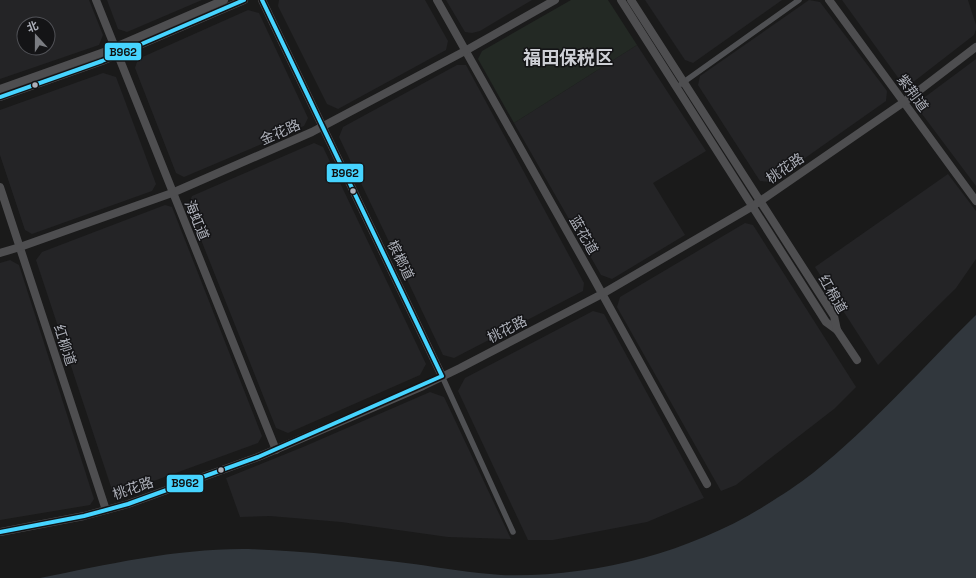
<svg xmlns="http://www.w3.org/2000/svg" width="976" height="578" font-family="'Space Grotesk','Noto Sans SC',sans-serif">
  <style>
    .built { fill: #242426; fill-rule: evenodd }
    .green { fill: #232924 }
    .water { fill: #31373d }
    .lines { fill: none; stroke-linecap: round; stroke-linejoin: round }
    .street { stroke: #4f5053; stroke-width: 5.5 }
    .secondary { stroke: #4e4e50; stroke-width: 8 }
    .bus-1-casing { stroke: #141416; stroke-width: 7 }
    .bus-1 { stroke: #46d4ff; stroke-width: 4 }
    .bus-dot { fill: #adb0b9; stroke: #141416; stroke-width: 1.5 }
    .labels { text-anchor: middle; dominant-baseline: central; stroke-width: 3; stroke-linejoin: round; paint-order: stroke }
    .street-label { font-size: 14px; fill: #adb0b9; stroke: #141416 }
    .district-label { font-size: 18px; font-weight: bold; fill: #ced0d6; stroke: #141416 }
    .line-badge { stroke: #141416; stroke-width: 1.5 }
    .pale-badge-label { font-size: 11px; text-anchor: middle; font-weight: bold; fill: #111 }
  </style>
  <rect width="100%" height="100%" fill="#1a1a1a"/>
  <g class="built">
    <path d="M0,0H89L103,35L99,45L0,79ZM24,24H48V48H24Z"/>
    <path d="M107,0H202L127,32L118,29Z"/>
    <path d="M279,0H425L448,41L446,50L338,109L327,104L278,6Z"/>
    <path d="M446,0H532L480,31L472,33L465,32Z"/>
    <path d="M645,0H782L693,63L685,60Z"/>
    <path d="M809,0L820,2L887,91L886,101L771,182L760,181L698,85L700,76Z"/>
    <path d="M842,0H968L976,25V29L974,35L912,83H902Z"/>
    <path d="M248,10L259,13L308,118L304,126L184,177L176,173L135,68L138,59Z"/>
    <path d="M637,45L706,151L653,183L685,235L612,279L601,275L514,123Z"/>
    <path d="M976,59V186L919,110L921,100Z"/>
    <path d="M457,65H466L584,283L583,291L454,358L443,355L339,137L343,127Z"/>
    <path d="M103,73L116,77L156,184L152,191L32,234L25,230L0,155V110Z"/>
    <path d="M314,143L323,147L426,364L420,375L288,433L276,428L188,207L192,196Z"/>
    <path d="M948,174L976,211V259L956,288L878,365L815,267Z"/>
    <path d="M165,205L172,207L262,436L258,443L118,494L112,490L36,260L42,252Z"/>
    <path d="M745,223L753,225L856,387L834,409L736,485L721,491L617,307L620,297Z"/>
    <path d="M10,260L19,265L94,499L90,505L0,520V263Z"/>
    <path d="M593,311L604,314L704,498L647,522L553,540H528L458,391L465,378Z"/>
    <path d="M430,392L444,397L511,539L448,537L341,522L270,516L240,517L226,478L303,447Z"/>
  </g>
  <path class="green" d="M571,0H608L637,45L514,123L478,59L482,51Z"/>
  <path class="water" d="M976,315V578H40C109,564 179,548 249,549C304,551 359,557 414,564C443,568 471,573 501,575C591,578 690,553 766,505C782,495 799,484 813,473C872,426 922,368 976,315Z"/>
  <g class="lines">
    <g class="street">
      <path d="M681,84L799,0"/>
      <path d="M442,376L513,532"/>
    </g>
    <g class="secondary">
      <path d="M96,0L276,450"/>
      <path d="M262,0L442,376"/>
      <path d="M437,0L594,279L707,484"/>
      <path d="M621,0L826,322L837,330"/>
      <path d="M631,0L834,316L837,330L857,360"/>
      <path d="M829,0L976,201"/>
      <path d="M0,89L104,52L224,0"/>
      <path d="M0,97L102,61L244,0"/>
      <path d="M0,187L106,510"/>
      <path d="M0,253L20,247L172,193L312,132L465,51L555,0"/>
      <path d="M0,532L84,516L128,504L258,457L291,443L423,386L460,368L602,294L753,206L904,102L976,47"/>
    </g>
    <g class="bus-1-casing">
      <g id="bus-1">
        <path d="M0,97L102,61L244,0"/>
        <path d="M0,532L84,516L128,504L258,457L442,376L262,0"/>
      </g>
    </g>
    <use href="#bus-1" class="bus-1"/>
  </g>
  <g class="bus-dot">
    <circle cx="35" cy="85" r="3.5"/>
    <circle cx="353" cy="191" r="3.5"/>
    <circle cx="221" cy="470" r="3.5"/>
  </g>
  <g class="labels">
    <g class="street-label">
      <text transform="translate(913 93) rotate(54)">紫荆道</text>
      <text transform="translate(280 132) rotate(-24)">金花路</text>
      <text transform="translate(785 168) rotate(-34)">桃花路</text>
      <text transform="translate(197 220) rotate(68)">海虹道</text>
      <text transform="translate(584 235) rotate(60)">蓝花道</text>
      <text transform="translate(401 260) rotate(64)">槟榔道</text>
      <text transform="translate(833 294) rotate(60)">红棉道</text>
      <text transform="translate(507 329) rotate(-27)">桃花路</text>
      <text transform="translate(65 345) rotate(72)">红柳道</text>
      <text transform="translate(133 488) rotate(-19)">桃花路</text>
    </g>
    <g class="district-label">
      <text x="568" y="57">福田保税区</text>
    </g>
  </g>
  <g class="line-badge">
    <rect x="104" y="42" width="38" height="19" rx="4" fill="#46d4ff"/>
    <rect x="326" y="163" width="38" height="20" rx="4" fill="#46d4ff"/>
    <rect x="166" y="474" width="38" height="19" rx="4" fill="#46d4ff"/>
  </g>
  <g class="pale-badge-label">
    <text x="123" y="56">B962</text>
    <text x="345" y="177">B962</text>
    <text x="185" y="487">B962</text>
  </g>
  <g transform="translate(36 36) rotate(339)"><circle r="19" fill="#141416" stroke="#515257"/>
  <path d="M0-3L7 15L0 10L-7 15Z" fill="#7a7c81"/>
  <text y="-6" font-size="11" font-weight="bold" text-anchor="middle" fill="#adb0b9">北</text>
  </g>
</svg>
